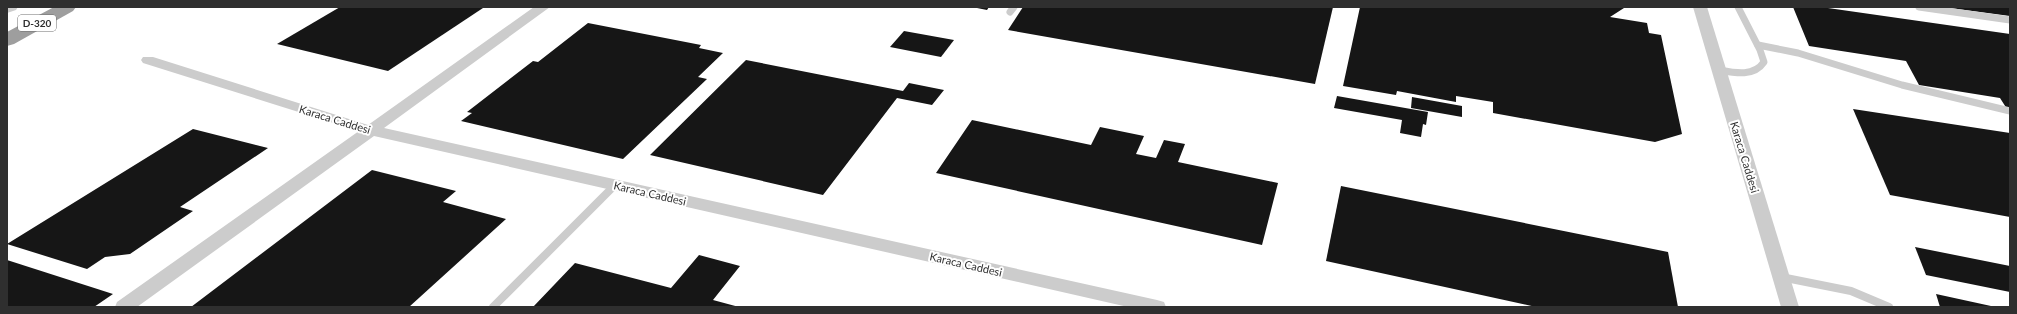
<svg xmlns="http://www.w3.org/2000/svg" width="2017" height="314" font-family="Lato,sans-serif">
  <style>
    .building { fill: #161616 }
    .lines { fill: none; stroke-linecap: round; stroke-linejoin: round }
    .service-far1 { stroke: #ccc; stroke-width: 7 }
    .service { stroke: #ccc; stroke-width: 8 }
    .minor { fill: #ccc; fill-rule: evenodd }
    .trunk { fill: #9e9e9e; fill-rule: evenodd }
    .labels { text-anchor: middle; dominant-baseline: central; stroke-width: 4; stroke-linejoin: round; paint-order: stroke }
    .shield { fill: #fff; stroke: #6d6d6d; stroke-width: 1 }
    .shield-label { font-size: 10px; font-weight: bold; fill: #2f2f2f }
    .street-label { font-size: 11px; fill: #2f2f2f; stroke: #fff }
  </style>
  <rect width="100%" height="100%" fill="#fff"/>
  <g class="building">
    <path d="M340,7H480L483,8L388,71L277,44Z"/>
    <path d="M972,7H989L987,10Z"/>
    <path d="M1023,7H1333L1315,84L1008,30Z"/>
    <path d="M1360,7L1624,8L1610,17L1647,23L1649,33L1661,35L1682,134L1655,142L1493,113V102L1456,96V102L1397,91L1396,95L1343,86Z"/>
    <path d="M1793,7H1821L2010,34V109H2007L2000,98L1919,85L1906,61L1809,46Z"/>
    <path d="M1950,7H2010V16L1950,8Z"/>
    <path d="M588,23L701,45L699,48L723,53L698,77L707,79L623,159L461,121L472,113L467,112L533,61L538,62Z"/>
    <path d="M904,31L954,40L941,57L890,47Z"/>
    <path d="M746,60L903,91L909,83L944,90L932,105L897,98L823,195L650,155Z"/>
    <path d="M1337,96L1428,112L1426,125L1423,124L1421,137L1400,133L1402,120L1334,108Z"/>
    <path d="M1412,97L1462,106V117L1411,108Z"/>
    <path d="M1853,109L2010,133V217L1890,195Z"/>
    <path d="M972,120L1091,145L1100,127L1144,136L1136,154L1156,158L1164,140L1185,144L1178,162L1278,183L1262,245L936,173Z"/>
    <path d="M193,129L268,148L180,207L193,211L130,254L105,257L87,269L7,244Z"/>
    <path d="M372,170L456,191L443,202L506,219L409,307H191Z"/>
    <path d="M1341,186L1668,252L1678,307H1536L1326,261Z"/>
    <path d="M1915,247L2010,266V292L1926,275Z"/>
    <path d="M699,255L740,266L713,300L739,307H533L575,263L671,288Z"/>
    <path d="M7,260L113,294L94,307H7Z"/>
    <path d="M1936,294L1991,306V307H1940Z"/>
  </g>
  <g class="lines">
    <g class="service-far1">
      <path d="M1919,7L2010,20"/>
      <path d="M1010,12L1014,7"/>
      <path d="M1758,45L1798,53L1902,85L2010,111"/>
      <path d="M1719,70C1735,73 1754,77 1764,62L1760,50L1738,7"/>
    </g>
    <g class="service">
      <path d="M1781,277L1851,291L1889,307"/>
      <path d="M493,307L615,185"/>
    </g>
    <g class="minor">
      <path d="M7,7H18L16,10L7,13Z"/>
      <path d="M534,7H550L384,128L1157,300L1164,302L1166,307H1128L374,136L137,307H115L117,302L359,131L143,63L141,60L143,57H153L368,125Z"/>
      <path d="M1693,7H1707L1799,307H1781Z"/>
    </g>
    <path class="trunk" d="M54,7H76L73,11L14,44L7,46V32Z"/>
  </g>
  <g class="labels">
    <rect class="shield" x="18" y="15" width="38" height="16" rx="3"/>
    <g class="shield-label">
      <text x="37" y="23">D-320</text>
    </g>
    <g class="street-label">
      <text transform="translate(335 119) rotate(17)">Karaca Caddesi</text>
      <text transform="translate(1745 157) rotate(73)">Karaca Caddesi</text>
      <text transform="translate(650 193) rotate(13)">Karaca Caddesi</text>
      <text transform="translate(966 264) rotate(13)">Karaca Caddesi</text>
    </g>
  </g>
  <rect width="2017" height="314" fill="none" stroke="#2f2f2f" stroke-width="16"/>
</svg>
